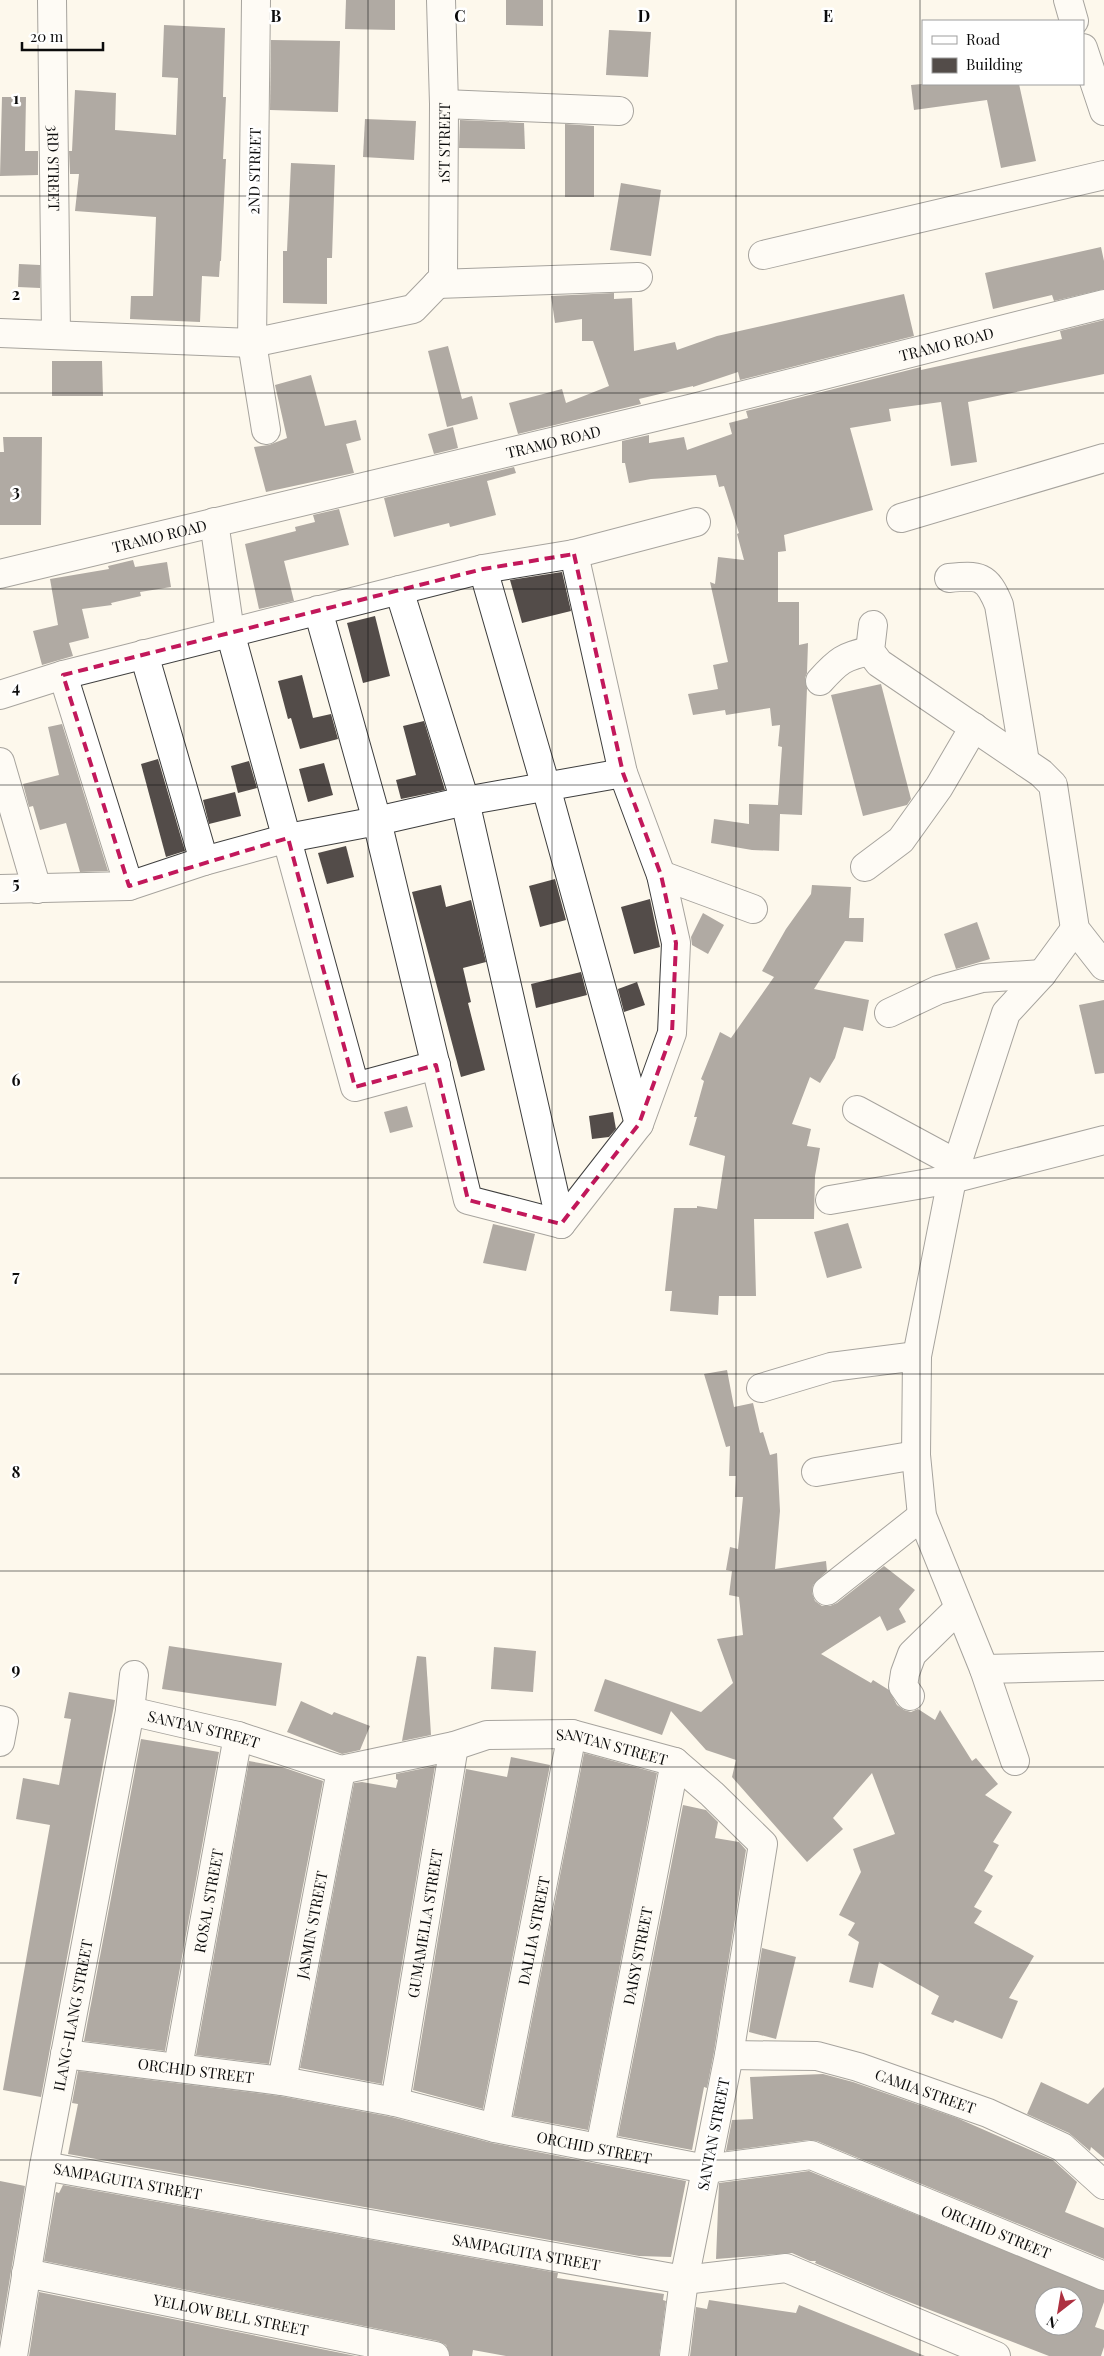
<svg xmlns="http://www.w3.org/2000/svg" width="1104" height="2356" font-family="'Playfair Display',serif">
  <style>
    .building { fill: #534c49; fill-rule: evenodd }
    .lines { fill: none; stroke-linecap: round; stroke-linejoin: round }
    .minor-casing { stroke: #3e3e3e; stroke-width: 30 }
    .minor { stroke: #fff; stroke-width: 28 }
    .marked { fill: none; stroke: #c2185b; stroke-width: 4; stroke-dasharray: 10 6; stroke-linejoin: round }
    .grid { fill: none; stroke: #0b0b0b; stroke-width: 1; stroke-opacity: 0.55 }
    .labels { text-anchor: middle; dominant-baseline: central; stroke-width: 5; stroke-linejoin: round; paint-order: stroke }
    .street-label { font-size: 15px; fill: #0b0b0b; stroke: #fff }
    .grid-label { font-size: 16px; text-anchor: middle; font-weight: bold; fill: #0b0b0b; stroke: #fff; stroke-width: 5; stroke-linejoin: round; paint-order: stroke }
  </style>
  <rect width="100%" height="100%" fill="#fdf8ec"/>
  <g class="building">
    <path d="M346,0H395V30L345,29Z"/>
    <path d="M506,0H543V26L506,25Z"/>
    <path d="M164,25L225,28L223,97H226L223,159H226L221,261H220L219,277L202,276L200,322L130,319L131,296H153L156,217L75,211L79,174H70L69,151H72L75,90L116,93L115,130L176,135L178,78L162,77Z"/>
    <path d="M609,30L651,32L648,77L606,75Z"/>
    <path d="M271,40L340,41L338,112L270,110Z"/>
    <path d="M922,84H1019L1036,161L1001,168L987,100L914,110L911,85Z"/>
    <path d="M2,97H26L25,151H38V175L0,176Z"/>
    <path d="M365,119L416,121L414,160L363,157Z"/>
    <path d="M460,120L524,123L525,149L459,148Z"/>
    <path d="M565,124L594,126V197H565Z"/>
    <path d="M291,163L335,165L332,258H327V304L283,303V251H287Z"/>
    <path d="M621,183L661,190L651,256L610,250Z"/>
    <path d="M1101,247L1104,261V289L1054,301L1052,295L993,309L985,273Z"/>
    <path d="M19,264L40,265V288L18,287Z"/>
    <path d="M614,293V299L632,298L634,351L675,342L677,350L717,336L904,294L914,336L740,380L738,372L693,387V386L639,399L641,404L518,434L509,403L562,389L566,403L609,386L593,341H582V319L555,323L551,296Z"/>
    <path d="M1104,320V374L968,402L977,462L951,466L941,402L889,409L891,421L850,428L873,510L784,535L786,551L778,552V602H799V645L808,643L807,673L805,678L807,688L802,815L780,814L779,851L752,850L711,843L714,819L749,824V804L778,805L782,747L778,746L780,725L772,726L770,708L726,715L725,710L693,715L688,694L718,689L713,665L728,662L710,582L715,584L718,557L744,560L737,534L739,533L724,486L719,487L716,475L651,479L629,483L625,463H622V441L649,435V443L684,437L687,450L732,434L729,423L748,418L746,411L921,367V370L1062,339L1060,331Z"/>
    <path d="M448,346L462,399L472,396L478,419L447,427L428,351Z"/>
    <path d="M52,361H102L103,396H52Z"/>
    <path d="M311,375L325,426L356,420L361,440L346,444L354,473L266,492L254,447L269,445L287,438L275,385Z"/>
    <path d="M453,427L458,448L434,454L428,434Z"/>
    <path d="M3,437H42L41,525H0V452H4Z"/>
    <path d="M514,467L516,473L487,481L496,515L450,527L449,523L394,537L384,498Z"/>
    <path d="M339,509L349,545L284,561L294,601L259,609L245,544L296,531L295,527L315,522L313,515Z"/>
    <path d="M133,560L135,567L167,562L171,587L140,592L141,596L111,603L112,605L82,609L89,638L69,643L73,656L42,665L33,631L58,625L50,579L109,569L108,566Z"/>
    <path d="M562,572L571,611L522,623L510,580Z"/>
    <path d="M375,616L390,676L363,683L347,623Z"/>
    <path d="M302,675L313,718L331,714L338,739L300,749L291,718L288,719L278,681Z"/>
    <path d="M881,684L911,799L907,805L863,816L831,695Z"/>
    <path d="M424,721L445,790L401,799L396,780L416,775L403,726Z"/>
    <path d="M62,724L108,871L80,872L66,823L40,830L33,806L29,807L23,784L59,775L48,727Z"/>
    <path d="M158,759L185,851L166,857L141,764Z"/>
    <path d="M249,761L257,788L238,793L231,766Z"/>
    <path d="M324,763L333,795L308,802L299,769Z"/>
    <path d="M235,792L241,816L209,824L203,800Z"/>
    <path d="M346,846L354,877L327,884L318,853Z"/>
    <path d="M555,879L566,920L540,927L529,886Z"/>
    <path d="M441,885L446,907L471,900L486,962L463,968L471,1002L468,1003L485,1070L461,1077L412,892Z"/>
    <path d="M812,885L851,887L849,918H864L863,942L845,941L814,989L869,1000L863,1031L844,1027L835,1058L820,1083L810,1077L792,1124L811,1129L807,1146L820,1148L815,1176L814,1219H754L756,1296H719L718,1315L670,1311L672,1291H665L674,1208H697V1206L717,1209L725,1156L689,1145L697,1117H694L704,1081L701,1079L720,1032L731,1038L774,977L762,971L786,929L811,894Z"/>
    <path d="M650,899L660,947L634,954L621,907Z"/>
    <path d="M703,913L724,925L708,954L692,945L691,937Z"/>
    <path d="M977,922L990,959L956,969L944,934Z"/>
    <path d="M581,972L587,995L536,1008L531,984Z"/>
    <path d="M637,982L645,1005L624,1012L618,989Z"/>
    <path d="M1104,1000V1073L1095,1074L1079,1005Z"/>
    <path d="M407,1106L413,1127L390,1133L384,1112Z"/>
    <path d="M613,1112L616,1129L609,1137L592,1139L589,1116Z"/>
    <path d="M848,1223L862,1268L827,1278L814,1232Z"/>
    <path d="M493,1224L535,1234L526,1271L483,1263Z"/>
    <path d="M727,1370L734,1407L753,1403L760,1433L763,1432L770,1455L777,1453L780,1511L775,1569L826,1561L827,1571L813,1585L812,1593L815,1601L822,1606H830L837,1603L884,1566L915,1590L899,1609L906,1622L887,1631L880,1616L821,1654L871,1683L873,1680L889,1690L897,1705L904,1710L911,1712L918,1709L935,1720L940,1710L972,1761L976,1758L998,1784L985,1795L1012,1812L993,1842L999,1845L984,1871L993,1876L974,1907L982,1911L974,1923L1034,1956L1009,1998L1018,2001L1002,2039L955,2020L953,2023L931,2014L939,1996L879,1962L873,1988L849,1982L859,1942L848,1935L855,1923L839,1915L861,1872L853,1849L895,1834L872,1773L833,1818L843,1829L807,1862L732,1777L736,1760L706,1750L671,1711L662,1735L594,1711L605,1679L701,1712L733,1683L717,1639L743,1635L739,1597L729,1595L732,1571L726,1570L730,1547L738,1549L743,1497H735L736,1476H729L730,1446L726,1447L704,1374Z"/>
    <path d="M169,1646L282,1663L276,1706L162,1689Z"/>
    <path d="M494,1647L536,1651L533,1692L491,1689Z"/>
    <path d="M417,1656L426,1657L431,1735L402,1741Z"/>
    <path d="M69,1692L115,1700L41,2097L3,2090L50,1825L16,1819L23,1778L59,1785L71,1719L64,1718Z"/>
    <path d="M301,1701L332,1715L334,1712L370,1726L360,1750L342,1754L287,1732Z"/>
    <path d="M141,1739L219,1752L165,2051L84,2041Z"/>
    <path d="M584,1753L657,1773L588,2130L513,2116Z"/>
    <path d="M511,1757L550,1765L483,2109L413,2090L466,1769L507,1777Z"/>
    <path d="M249,1761L282,1767L323,1781L269,2064L196,2055Z"/>
    <path d="M435,1766L382,2084L300,2068L354,1783L362,1782L396,1788L398,1780L396,1779V1774Z"/>
    <path d="M683,1805L706,1810L718,1822L715,1838L739,1842L746,1850L714,2052L707,2088L704,2087L692,2150L618,2136Z"/>
    <path d="M762,1948L796,1957L776,2039L749,2032Z"/>
    <path d="M78,2071L280,2096L392,2117L492,2143L686,2181L671,2257L639,2256L68,2154L78,2104L72,2103Z"/>
    <path d="M823,2074L853,2082L957,2118L1053,2160L1077,2182L1065,2212L1104,2228V2259L817,2141L809,2140L726,2151L732,2120L753,2119L750,2077Z"/>
    <path d="M1041,2082L1088,2104L1104,2087V2158L1091,2147L1090,2151L1069,2133L1027,2114Z"/>
    <path d="M809,2171L1104,2291V2302L1095,2327L1104,2330V2347L1101,2356H1049L891,2295L815,2263L816,2261H810L792,2253L716,2259L719,2183ZM1044,2296H1074V2326H1044Z"/>
    <path d="M0,2181L25,2186L0,2339Z"/>
    <path d="M63,2185L558,2273L557,2278L664,2294L663,2300L666,2301L659,2356H506L473,2350L472,2356H450L446,2345L438,2341L44,2261L56,2192L59,2193Z"/>
    <path d="M39,2292L356,2356H29Z"/>
    <path d="M709,2300L796,2313L799,2305L925,2356H690L696,2307L707,2309Z"/>
  </g>
  <g class="lines">
    <g class="minor-casing">
      <g id="minor">
        <path id="s1" d="M52,0L56,335"/>
        <path d="M256,0L252,343L266,430"/>
        <path d="M1068,0L1074,21"/>
        <path d="M1083,48L1104,111"/>
        <path d="M444,104L619,111"/>
        <path d="M763,255L1104,175"/>
        <path d="M437,284L638,277"/>
        <path id="s2" d="M0,333L252,343L413,309L443,278L444,104L441,0"/>
        <path d="M901,518L1104,458"/>
        <path d="M214,522L230,632L355,1087L436,1065"/>
        <path d="M483,569L546,787L639,1124"/>
        <path id="s3" d="M0,574L693,408L1104,304"/>
        <path d="M949,578C979,575 987,575 999,605L1025,762"/>
        <path d="M399,590L465,801L561,1224"/>
        <path d="M318,610L377,821L468,1200L561,1224L639,1124L672,1033L676,943L661,875L623,773L574,554"/>
        <path d="M873,625L870,651L879,663L1041,773L1053,785L1075,929L1104,966"/>
        <path d="M144,654L204,861"/>
        <path d="M63,675L129,886"/>
        <path d="M820,681C838,661 844,656 870,651"/>
        <path d="M0,695L63,675L483,569L574,554L696,522"/>
        <path d="M0,762L37,889"/>
        <path d="M865,867L901,840L939,787L974,727"/>
        <path d="M661,875L753,909"/>
        <path d="M0,889L129,886L204,861L288,838L377,821L465,801L623,773"/>
        <path d="M889,1013L938,990L982,978L1042,974"/>
        <path d="M857,1110L957,1164"/>
        <path d="M830,1200L952,1179L1104,1140"/>
        <path d="M761,1388L831,1367L917,1356"/>
        <path d="M816,1472L916,1455"/>
        <path d="M827,1591L922,1516"/>
        <path d="M984,1669L1104,1666"/>
        <path d="M910,1696L903,1686L905,1673L912,1654L959,1608"/>
        <path id="s4" d="M130,1711L238,1736L341,1770L454,1746L487,1735L572,1734L675,1762L712,1794L763,1844L729,2055L684,2280L674,2356"/>
        <path d="M0,1720L4,1721L0,1742"/>
        <path d="M1015,1761L984,1669L922,1516L916,1455L917,1356L952,1179L1006,1013L1042,974L1075,929"/>
        <path id="s5" d="M65,2054L282,2081L395,2102L495,2128L706,2169L811,2155L1104,2276"/>
        <path id="s6" d="M729,2055L817,2056L858,2067L988,2113L1062,2147L1104,2185"/>
        <path id="s7" d="M178,2067L238,1736"/>
        <path id="s8" d="M282,2081L341,1770"/>
        <path id="s9" d="M395,2102L454,1746"/>
        <path id="s10" d="M495,2128L572,1734"/>
        <path id="s11" d="M600,2148L675,1762"/>
        <path id="s12" d="M44,2166L684,2280L786,2268L996,2356"/>
        <path id="s13" d="M26,2273L435,2356"/>
        <path id="s14" d="M13,2356L44,2166L130,1711L134,1675"/>
      </g>
    </g>
    <use href="#minor" class="minor"/>
  </g>
  <path d="M0 0H1104V2356H0ZM574,554L623,773L661,875L676,943L672,1033L639,1124L561,1224L468,1200L436,1065L355,1087L288,838L129,886L63,675L483,569Z" fill="#fdf8ec" fill-opacity=".55" fill-rule="evenodd"/>
  <path class="marked" d="M574,554L623,773L661,875L676,943L672,1033L639,1124L561,1224L468,1200L436,1065L355,1087L288,838L129,886L63,675L483,569Z"/>
  <path class="grid" d="M184,0V2356M368,0V2356M552,0V2356M736,0V2356M920,0V2356M0,196H1104M0,393H1104M0,589H1104M0,785H1104M0,982H1104M0,1178H1104M0,1374H1104M0,1571H1104M0,1767H1104M0,1963H1104M0,2160H1104"/>
  <g class="labels">
    <g class="street-label">
      <text stroke="none"><textPath href="#s2" startOffset="595">1ST STREET</textPath></text>
      <text stroke="none"><textPath href="#s1" startOffset="168">3RD STREET</textPath></text>
      <text transform="translate(254 171) rotate(-89)">2ND STREET</text>
      <text stroke="none"><textPath href="#s3" startOffset="974">TRAMO ROAD</textPath></text>
      <text stroke="none"><textPath href="#s3" startOffset="569">TRAMO ROAD</textPath></text>
      <text stroke="none"><textPath href="#s3" startOffset="164">TRAMO ROAD</textPath></text>
      <text stroke="none"><textPath href="#s4" startOffset="76">SANTAN STREET</textPath></text>
      <text stroke="none"><textPath href="#s4" startOffset="496">SANTAN STREET</textPath></text>
      <text stroke="none"><textPath href="#s7" startOffset="169">ROSAL STREET</textPath></text>
      <text stroke="none"><textPath href="#s9" startOffset="181">GUMAMELLA STREET</textPath></text>
      <text stroke="none"><textPath href="#s8" startOffset="159">JASMIN STREET</textPath></text>
      <text stroke="none"><textPath href="#s10" startOffset="201">DALLIA STREET</textPath></text>
      <text stroke="none"><textPath href="#s11" startOffset="196">DAISY STREET</textPath></text>
      <text stroke="none"><textPath href="#s14" startOffset="346">ILANG-ILANG STREET</textPath></text>
      <text stroke="none"><textPath href="#s5" startOffset="132">ORCHID STREET</textPath></text>
      <text stroke="none"><textPath href="#s6" startOffset="202">CAMIA STREET</textPath></text>
      <text transform="translate(713 2134) rotate(-79)">SANTAN STREET</text>
      <text stroke="none"><textPath href="#s5" startOffset="538">ORCHID STREET</textPath></text>
      <text stroke="none"><textPath href="#s12" startOffset="85">SAMPAGUITA STREET</textPath></text>
      <text stroke="none"><textPath href="#s5" startOffset="958">ORCHID STREET</textPath></text>
      <text stroke="none"><textPath href="#s12" startOffset="490">SAMPAGUITA STREET</textPath></text>
      <text stroke="none"><textPath href="#s13" startOffset="209">YELLOW BELL STREET</textPath></text>
    </g>
  </g>
  <g class="grid-label">
    <text x="276" y="22">B</text>
    <text x="460" y="22">C</text>
    <text x="644" y="22">D</text>
    <text x="828" y="22">E</text>
    <text x="16" y="104">1</text>
    <text x="16" y="300">2</text>
    <text x="16" y="497">3</text>
    <text x="16" y="693">4</text>
    <text x="16" y="889">5</text>
    <text x="16" y="1086">6</text>
    <text x="16" y="1282">7</text>
    <text x="16" y="1478">8</text>
    <text x="16" y="1675">9</text>
  </g>
  <rect x="922" y="20" width="162" height="65" fill="#ffffff" stroke="#9d9d9d"/>
  <rect x="932" y="36" width="25" height="8" fill="#ffffff" stroke="#9d9d9d"/>
  <text x="966" y="45" font-size="15" fill="#0b0b0b">Road</text>
  <rect x="932" y="58" width="25" height="15" fill="#534c49" stroke="#9d9d9d"/>
  <text x="966" y="70" font-size="15" fill="#0b0b0b">Building</text>
  <g transform="translate(1059 2311) rotate(211)"><circle r="24" fill="#ffffff" stroke="#9d9d9d"/>
  <path d="M0-4L9 19L0 12L-9 19Z" fill="#ad3141"/>
  <text y="-8" font-size="14" font-weight="bold" text-anchor="middle" fill="#0b0b0b">N</text>
  </g>
  <path d="M22 42v8h81v-8" fill="none" stroke="#0b0b0b" stroke-width="2.5"/>
  <text x="30" y="42" font-size="15" fill="#0b0b0b" stroke="#ffffff" stroke-width="4" paint-order="stroke">20 m</text>
</svg>
